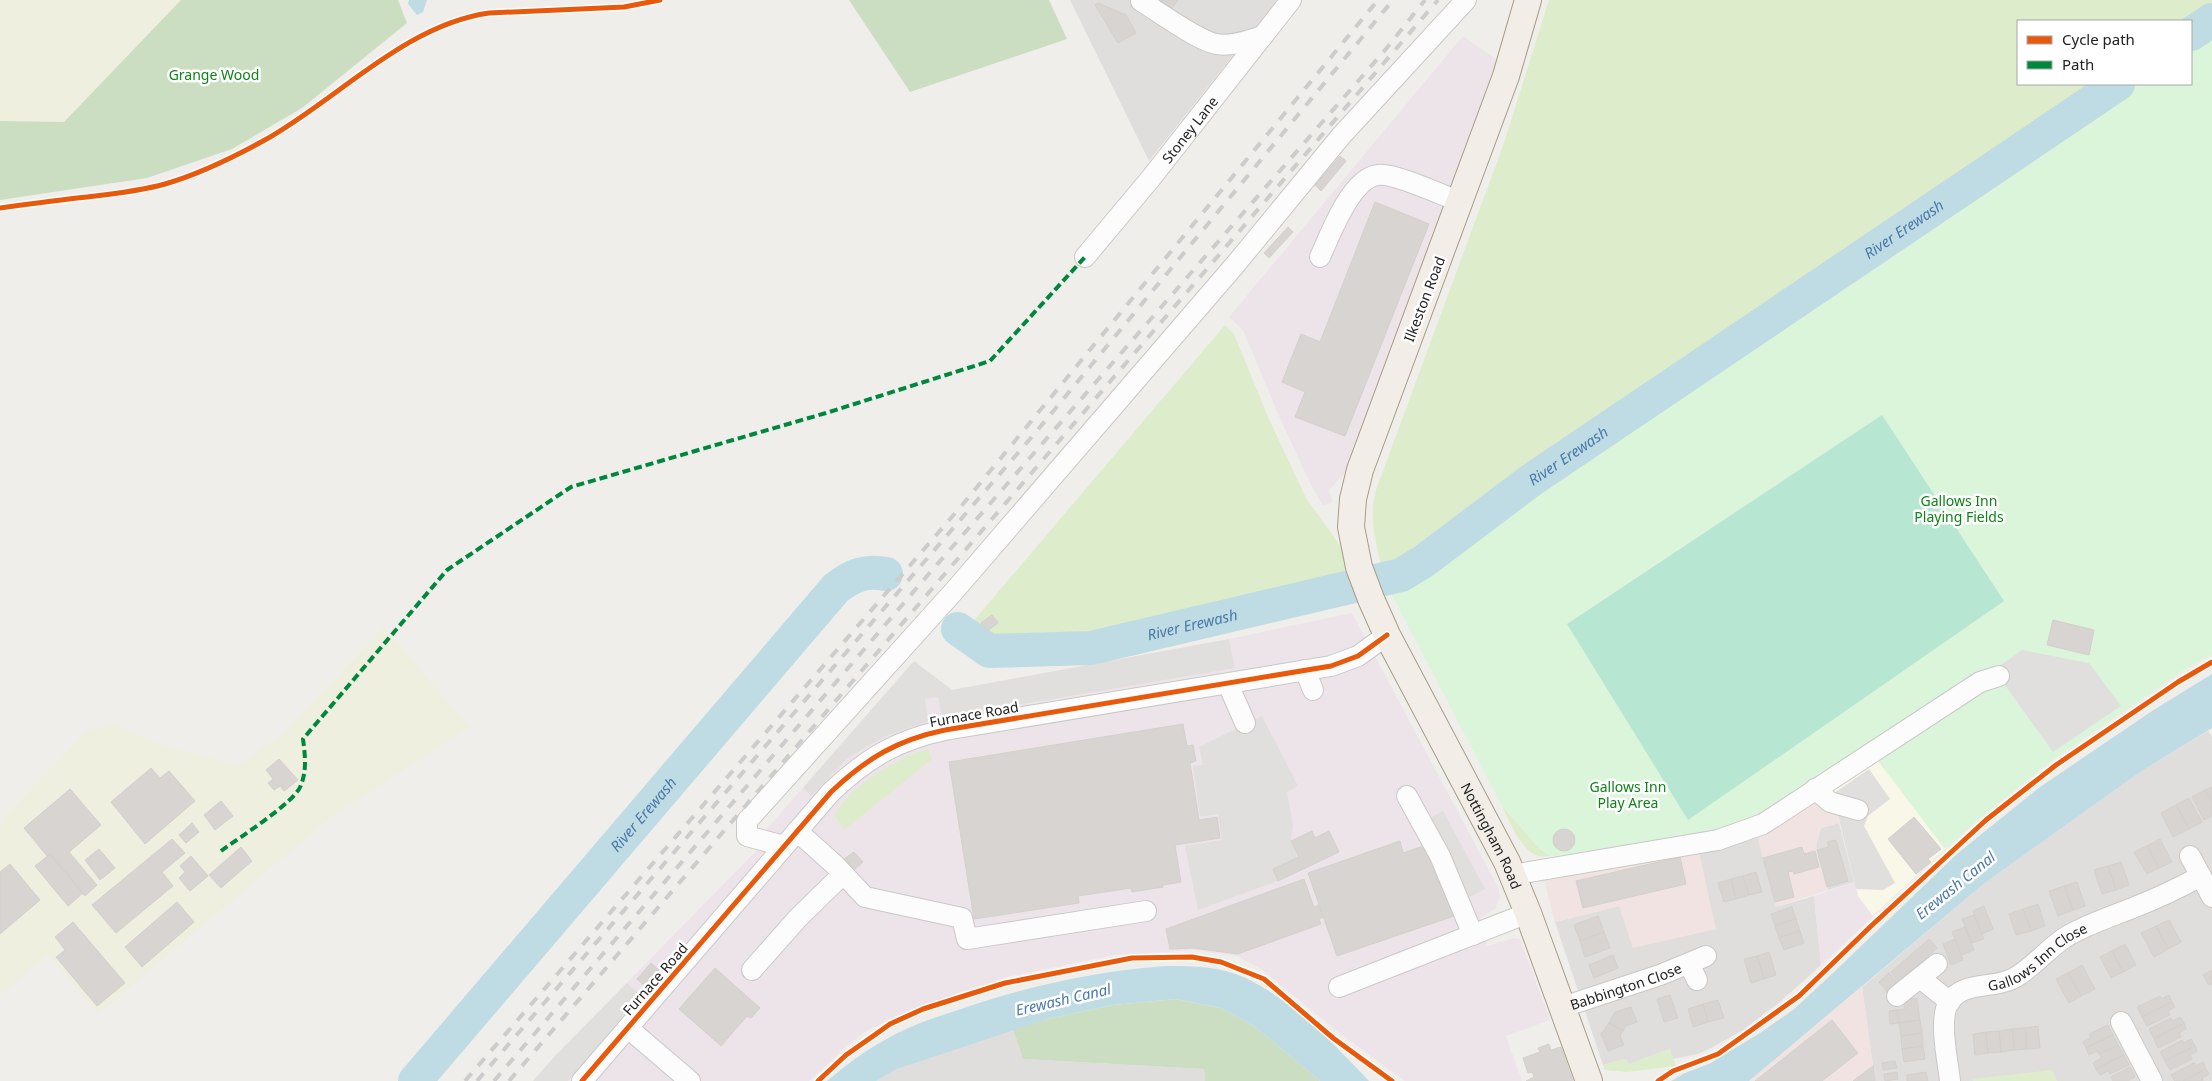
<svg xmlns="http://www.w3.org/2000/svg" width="2212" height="1081" font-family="'Noto Sans',sans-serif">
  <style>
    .residential { fill: #dfdedc }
    .commercial { fill: #f1e3e1 }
    .industrial { fill: #ede4e9 }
    .education { fill: #f8f7e8 }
    .farmland { fill: #efefdf }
    .grass { fill: #ddeccb }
    .forest { fill: #cbdec1 }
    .park { fill: #daf5da }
    .pitch { fill: #b7e6d2 }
    .parking { fill: #e0dfde }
    .water { fill: #bfdbe3 }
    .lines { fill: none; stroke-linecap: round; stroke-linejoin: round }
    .river { stroke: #bfdbe3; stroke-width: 34 }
    .building { fill: #d7d4d2; stroke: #d3d0cc }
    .minor-casing { stroke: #c9c8c7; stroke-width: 22 }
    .major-casing { stroke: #a79c86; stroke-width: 28 }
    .minor { stroke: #fdfcfc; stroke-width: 20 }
    .major { stroke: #f3ede7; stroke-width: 26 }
    .rail { stroke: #ccc; stroke-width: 4; stroke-dasharray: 10 10; stroke-linecap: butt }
    .quiet { stroke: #00873e; stroke-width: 4; stroke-dasharray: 8 4; stroke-linecap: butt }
    .cycleway-casing { stroke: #fff; stroke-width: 8 }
    .cycleway { stroke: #e8590c; stroke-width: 5 }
    .labels { text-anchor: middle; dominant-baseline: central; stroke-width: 5; stroke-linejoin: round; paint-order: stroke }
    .park-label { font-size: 14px; fill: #0c8416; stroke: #fff }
    .street-label { font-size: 14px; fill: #222; stroke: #fff }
    .water-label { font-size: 15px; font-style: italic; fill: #4a7aab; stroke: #fff }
  </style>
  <rect width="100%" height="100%" fill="#f0eeeb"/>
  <g class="residential">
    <path d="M1070,0H1277L1149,161Z"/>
    <path d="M2208,731L2212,737V1081H1875L1862,987L1986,882L2140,772Z"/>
    <path d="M1839,823L1854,882L1828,890L1816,845L1821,828Z"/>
    <path d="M1758,838L1776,907L1814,896L1821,965L1781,1001L1743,1030L1713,1047L1698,1054L1673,1059L1670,1049L1629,1064L1626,1059L1603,1065L1555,922L1619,906L1715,929L1699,853Z"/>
    <path d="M1013,1029L1023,1059L1204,1069L1205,1081H876L897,1069Z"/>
  </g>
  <g class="commercial">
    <path d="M1815,801L1837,810L1839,823L1821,828L1816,845L1828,890L1776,907L1758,838Z"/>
    <path d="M1699,853L1716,929L1633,948L1619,906L1555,922L1544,879Z"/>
    <path d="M1862,987L1875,1081H1749L1761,1071Z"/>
  </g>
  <g class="industrial">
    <path d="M1463,36L1498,61L1348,470L1329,490L1333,502L1323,506L1309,481L1278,414L1243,330L1229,317Z"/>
    <path d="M1352,613L1498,887L1500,897L1496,908L1481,918L1487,946L1514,938L1520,939L1550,1020L1506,1036L1522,1081H1405L1342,1035L1261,969L1237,956L1193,950L1115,955L1011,976L967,990L896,1016L866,1031L847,1046L809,1081H533L555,1056L756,851L764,832L914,661L952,690L1229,639Z"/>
    <path d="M1837,810L1945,849L1821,965L1814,896L1854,882Z"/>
  </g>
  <path class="education" d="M1876,758L1945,849L1873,916L1858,896L1837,810L1815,801Z"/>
  <g class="farmland">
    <path d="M0,0H181L64,122L0,121Z"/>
    <path d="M384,627L470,727L333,816L98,1014L48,954L0,996V831L2,820L88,730L113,724L161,745L238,765L283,734Z"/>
  </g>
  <g class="grass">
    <path d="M1549,0H2212V3L2185,21H2018V84H2092L2033,123L1972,172L1711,345L1517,478L1422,549L1396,562L1381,565C1375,540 1369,516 1376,490L1504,143Z"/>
    <path d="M1225,325L1234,334L1268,417L1306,498L1342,548L1350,570L1181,616L1004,646L989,641L970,625Z"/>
    <path d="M928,749L932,759L844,830L835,816C843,790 903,754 928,749Z"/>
    <path d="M1502,806L1540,849L1550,856C1547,856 1541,857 1538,856C1522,852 1508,819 1502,806Z"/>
    <path d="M1670,1049L1676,1066L1627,1072L1605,1070L1603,1065L1626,1059L1629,1064Z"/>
    <path d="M2052,1070L2057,1081H1973L1972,1079Z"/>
  </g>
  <g class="forest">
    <path d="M181,0H398L407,23L302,108L232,149L147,178L0,200V121L64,122Z"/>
    <path d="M849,0H1049L1067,39L910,92Z"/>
    <path d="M1176,999L1221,1008L1254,1026L1320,1081H1205L1204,1069L1023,1059L1013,1029L1047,1019L1113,1005Z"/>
  </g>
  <path class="park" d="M2212,30V655L2190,666L2051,761L1981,817L1945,849L1866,745L1768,809L1738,826L1704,835L1556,856H1550L1534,843L1502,806L1391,593L1427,577L1530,496L2132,84H2191V44Z"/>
  <path class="pitch" d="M1882,415L2004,601L1688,820L1567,624Z"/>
  <g class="parking">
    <path d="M1229,639L1235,668L942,718L938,697L925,699L928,721L886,736L849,757L811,796L803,788L914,661L952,690Z"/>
    <path d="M2022,650L2089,663L2121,706L2053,752L1994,670Z"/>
    <path d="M1262,716L1298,786L1287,792L1293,825L1291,841L1299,857L1278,881L1198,910L1185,846L1222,840L1218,814L1200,817L1193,766L1203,765L1199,747Z"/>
    <path d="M1869,769L1890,799L1868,816L1864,826L1895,883L1883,890L1856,889L1833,794Z"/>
    <path d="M1443,811L1485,889L1470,897L1428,819Z"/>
    <path d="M627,983L641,995L568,1081H533L555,1056Z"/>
  </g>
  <g class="water">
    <path d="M409,0H427L423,12L417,15L408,4Z"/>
    <path d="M2212,674V728L2140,772L1986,882L1749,1081H1671L1685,1073L1709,1064L1760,1033L1793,1010L1832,974L1957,854L1994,824L2040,787L2152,711Z"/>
    <path d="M1165,966C1185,966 1205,966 1225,971C1276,983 1333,1043 1369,1081H1320L1254,1026L1221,1008L1176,999L1113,1005L1047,1019L897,1069L876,1081H827C845,1066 863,1052 883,1041C908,1026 936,1017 964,1008C1029,986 1096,971 1165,966Z"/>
  </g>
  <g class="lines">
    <g class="river">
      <path d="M2191,34L2212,20"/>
      <path id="s1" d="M958,629L989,651L1091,648L1401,575L1424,561L1530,481L2118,84"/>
      <path id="s2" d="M415,1081L836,588C853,575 866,570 886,574"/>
    </g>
  </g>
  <g class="building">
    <path d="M1161,0H1178L1168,13L1157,5Z"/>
    <path d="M1098,3L1126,15L1136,33L1118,43L1095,5Z"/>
    <path d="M1340,156L1346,161L1321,191L1315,185Z"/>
    <path d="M1375,202L1429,224L1345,436L1295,417L1305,392L1282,382L1301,334L1320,342Z"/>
    <path d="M1288,227L1293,232L1269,258L1264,253Z"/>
    <path d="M992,615L998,623L987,631L981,623Z"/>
    <path d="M2053,620L2094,630L2089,655L2047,645Z"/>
    <path d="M1183,724L1187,746L1193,745L1196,761L1190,763L1199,820L1217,817L1220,838L1175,845L1181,882L1163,885V887L1132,892L1131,888L1078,896L1079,903L974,919L949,762Z"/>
    <path d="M279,759L298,780L284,791L280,786L274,790L268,783L273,779L266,770Z"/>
    <path d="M151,768L160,778L169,771L195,801L145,844L111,802Z"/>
    <path d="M2212,787V802L2205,790Z"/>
    <path d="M70,789L101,825L69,852L97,885L85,896L50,854L47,856L24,828Z"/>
    <path d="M2205,790L2212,802V816L2204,820L2192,797Z"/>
    <path d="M2189,798L2202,822L2189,829L2176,805Z"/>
    <path d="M221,801L233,816L215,830L204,815Z"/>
    <path d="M2176,805L2189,829L2173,837L2161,813Z"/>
    <path d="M1914,817L1941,849L1928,859L1931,862L1916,874L1888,839Z"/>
    <path d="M192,823L199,832L186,843L179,835Z"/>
    <circle cx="1564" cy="840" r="11"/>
    <path d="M1312,831L1315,838L1329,831L1339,852L1278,881L1273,869L1299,857L1291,841Z"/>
    <path d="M172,839L185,853L162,872L173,886L116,933L92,905Z"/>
    <path d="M2160,839L2172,862L2159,868L2147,846Z"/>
    <path d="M1836,840L1848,881L1827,887L1817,850L1829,847L1827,842Z"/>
    <path d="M1400,841L1403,853L1426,845L1457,915L1337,956L1308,873Z"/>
    <path d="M2147,846L2159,868L2147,874L2134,852Z"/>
    <path d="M241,847L252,861L221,888L209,875Z"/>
    <path d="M1802,847L1804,854L1815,851L1819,867L1794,874L1793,871L1788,872L1794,897L1775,902L1763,858Z"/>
    <path d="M99,849L115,868L100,880L85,860Z"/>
    <path d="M854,852L863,862L854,870L844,859Z"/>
    <path d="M50,854L83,893L68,906L35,866Z"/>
    <path d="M191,856L208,876L190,891L179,878L185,872L180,866Z"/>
    <path d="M1680,857L1686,884L1583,908L1576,881Z"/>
    <path d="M2121,862L2129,885L2116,890L2108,866Z"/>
    <path d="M10,864L40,900L0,934V872Z"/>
    <path d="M2108,866L2116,890L2102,894L2094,870Z"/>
    <path d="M1756,872L1762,892L1749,895L1743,876Z"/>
    <path d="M1743,876L1749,895L1736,899L1731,879Z"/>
    <path d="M1304,879L1314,907L1319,905L1323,917L1319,919L1321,924L1238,954L1193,948L1170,949L1166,929Z"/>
    <path d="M1731,879L1736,899L1724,902L1718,883Z"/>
    <path d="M2077,882L2085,906L2073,910L2064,886Z"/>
    <path d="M2064,886L2073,910L2058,916L2049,891Z"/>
    <path d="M177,902L194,922L142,967L125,947Z"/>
    <path d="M2038,904L2045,926L2031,931L2023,909Z"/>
    <path d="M1984,906L1993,929L1982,934L1973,911Z"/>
    <path d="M1792,907L1796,919L1775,926L1771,914Z"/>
    <path d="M2023,909L2031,931L2016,935L2009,914Z"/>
    <path d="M1974,915L1984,939L1972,943L1962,919Z"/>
    <path d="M1598,916L1604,932L1580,941L1574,925Z"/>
    <path d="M1796,919L1800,931L1779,938L1775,926Z"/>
    <path d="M2169,920L2181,942L2168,949L2156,926Z"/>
    <path d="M73,922L125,983L97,1006L56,957L65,950L55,937Z"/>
    <path d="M2156,926L2168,949L2154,957L2141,933Z"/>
    <path d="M1965,927L1974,950L1961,955L1952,932Z"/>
    <path d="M1800,931L1804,943L1784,950L1779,938Z"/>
    <path d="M1604,932L1610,948L1585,957L1580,941Z"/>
    <path d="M1929,939L1937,948L1899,982L1891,972Z"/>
    <path d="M1955,939L1963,960L1951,965L1943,944Z"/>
    <path d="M2125,944L2136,965L2123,972L2112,951Z"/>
    <path d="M2112,951L2123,972L2111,978L2100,957Z"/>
    <path d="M1769,952L1776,975L1764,979L1757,956Z"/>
    <path d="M1613,955L1618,968L1594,978L1589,965Z"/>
    <path d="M1757,956L1764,979L1751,983L1744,959Z"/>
    <path d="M651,963L659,970L645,986L637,979Z"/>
    <path d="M2082,965L2095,989L2081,996L2068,973Z"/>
    <path d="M715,968L760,1008L751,1018L747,1016L721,1046L679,1009Z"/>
    <path d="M2212,970V977L2206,980L2203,975Z"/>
    <path d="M1889,973L1898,983L1887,992L1879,982Z"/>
    <path d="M2068,973L2081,996L2069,1003L2056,979Z"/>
    <path d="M2212,977V984L2209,985L2206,980Z"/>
    <path d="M1670,995L1678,1018L1664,1022L1657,999Z"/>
    <path d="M2169,995L2172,1002L2142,1017L2137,1007L2160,996L2162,999Z"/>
    <path d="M1917,998L1920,1020L1899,1023L1897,1010L1905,1009L1903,1000Z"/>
    <path d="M1718,1000L1724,1018L1708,1022L1703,1004Z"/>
    <path d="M2172,1002L2175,1007L2168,1011L2170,1015L2147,1026L2142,1017Z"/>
    <path d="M1703,1004L1708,1022L1693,1027L1688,1009Z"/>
    <path d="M1631,1007L1637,1022L1626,1026L1623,1031L1609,1023L1615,1012Z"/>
    <path d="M1897,1010L1899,1023L1890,1024L1889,1011Z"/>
    <path d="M2180,1017L2184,1023L2154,1039L2149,1029L2171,1018L2173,1021Z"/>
    <path d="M1832,1020L1858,1053L1822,1081H1755Z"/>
    <path d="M1920,1020L1922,1033L1901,1036L1899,1023Z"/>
    <path d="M1609,1023L1623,1031L1620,1035L1624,1045L1608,1051L1601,1034Z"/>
    <path d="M2184,1023L2186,1029L2179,1033L2181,1037L2158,1048L2154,1039Z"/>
    <path d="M2108,1025L2113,1035L2086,1048L2083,1042L2091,1038L2089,1034Z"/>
    <path d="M2038,1026L2040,1048L2027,1049L2025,1028Z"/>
    <path d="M2025,1028L2027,1049L2014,1050L2012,1029Z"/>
    <path d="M2012,1029L2014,1050L2001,1052L1999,1031Z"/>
    <path d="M1999,1031L2001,1052L1988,1053L1986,1032Z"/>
    <path d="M1986,1032L1988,1053L1975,1055L1973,1034Z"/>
    <path d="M1922,1033L1923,1046L1902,1049L1901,1036Z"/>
    <path d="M2113,1035L2118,1045L2099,1054L2097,1051L2089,1055L2086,1048Z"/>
    <path d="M2191,1039L2195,1046L2165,1061L2160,1052L2182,1040L2184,1043Z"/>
    <path d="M1549,1044L1551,1050L1561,1047L1573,1081H1526L1534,1077L1532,1072L1528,1073L1523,1058L1540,1052L1538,1048Z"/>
    <path d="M2118,1045L2124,1055L2096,1069L2093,1063L2102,1058L2099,1054Z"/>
    <path d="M1923,1046L1925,1059L1904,1062L1902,1049Z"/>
    <path d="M2195,1046L2197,1051L2190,1055L2192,1059L2170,1070L2165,1061Z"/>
    <path d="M2124,1055L2129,1065L2110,1074L2108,1071L2100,1075L2096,1069Z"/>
    <path d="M1895,1061L1897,1068L1883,1070L1882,1063Z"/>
    <path d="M2203,1062L2206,1069L2183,1081H2175L2171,1075L2194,1063L2196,1066Z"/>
    <path d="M1873,1066L1875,1081H1853Z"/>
    <path d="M2130,1067L2135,1077L2128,1081H2113L2111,1077Z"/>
    <path d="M2206,1069L2209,1074L2202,1078L2203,1081H2183Z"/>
    <path d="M1897,1072L1898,1079L1885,1081L1884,1074Z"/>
    <path d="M1926,1072L1928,1081H1907V1075Z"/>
  </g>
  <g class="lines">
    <g class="minor-casing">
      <g id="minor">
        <path d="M1141,1C1157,11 1200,42 1217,44C1231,47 1249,40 1263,36"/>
        <path id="s3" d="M1085,257L1151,178L1291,0"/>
        <path d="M1320,257C1330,235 1351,178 1378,175C1393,172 1444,196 1461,202"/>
        <path d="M1305,670L1313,690"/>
        <path d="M1228,684L1245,723"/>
        <path d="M1815,789L1830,802L1858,810"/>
        <path d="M1407,796L1440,856L1473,935"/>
        <path d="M797,831L836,866L865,897L962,918L967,939L1146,911"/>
        <path d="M784,846L747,836V821L955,590L1235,265L1341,136L1466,0"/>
        <path d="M2190,856L2212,897"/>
        <path d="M1512,875L1718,840L1763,824L1980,682L1999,676"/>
        <path d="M1689,964L1697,980"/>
        <path d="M752,970L798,918L843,874"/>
        <path d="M1920,978L1950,1002"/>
        <path d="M1339,987L1528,913"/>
        <path d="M1897,996L1937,964"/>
        <path id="s4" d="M1563,1007L1660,975L1706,956"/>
        <path d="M2121,1022L2152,1081"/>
        <path d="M628,1028L690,1081"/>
        <path d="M582,1081L831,792C867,758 897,740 945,730L1331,666L1358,656L1387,635"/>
        <path id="s5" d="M1950,1081C1948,1061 1938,1019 1949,1002C1964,981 1991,989 2012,979C2033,969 2048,947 2069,935C2090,923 2113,916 2135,907C2158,898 2179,888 2201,876"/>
      </g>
    </g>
    <g class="major-casing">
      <g id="major">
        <path id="s6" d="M1528,0L1506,76L1360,470L1353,499L1351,527L1359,567L1371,599L1387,635L1507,862L1528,913L1589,1081"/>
      </g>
    </g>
    <use href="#minor" class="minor"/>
    <use href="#major" class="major"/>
    <g class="rail">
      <path d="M465,1081L963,504L1378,0"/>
      <path d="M477,1081L1036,432L1393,0"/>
      <path d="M494,1081L927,576L1386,49L1425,0"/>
      <path d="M509,1081L1438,0"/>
    </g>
    <path class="quiet" d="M221,851C237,839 296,802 301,785C307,770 305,755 303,739L447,570L571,487L826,413L990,361L1085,257"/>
    <g class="cycleway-casing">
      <g id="cycleway">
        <path d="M0,208C29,204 58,200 87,197C113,194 140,191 165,184C199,174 232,158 263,141C336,101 404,25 489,13L624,7L660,0"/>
        <path d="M582,1081L831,792C867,758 897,740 945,730L1331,666L1358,656L1387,635"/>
        <path d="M818,1081L846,1055L876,1034L890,1024L923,1009L1005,983L1132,958L1192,957L1221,962L1264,979L1333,1038L1392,1081"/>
        <path d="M1658,1081L1673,1071L1718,1054L1799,996L1870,927L1986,820L2056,765L2178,682L2212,662"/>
      </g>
    </g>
    <use href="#cycleway" class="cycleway"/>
  </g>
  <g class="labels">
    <g class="park-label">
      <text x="214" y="74">Grange Wood</text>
      <text x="1959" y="500">Gallows Inn<tspan x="1959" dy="16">Playing Fields</tspan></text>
      <text x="1628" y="786">Gallows Inn<tspan x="1628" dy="16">Play Area</tspan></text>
    </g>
    <g class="street-label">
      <text stroke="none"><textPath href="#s3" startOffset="165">Stoney Lane</textPath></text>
      <text transform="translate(1424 299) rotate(-69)">Ilkeston Road</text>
      <text transform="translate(974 714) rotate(-10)">Furnace Road</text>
      <text stroke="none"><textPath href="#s6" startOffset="898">Nottingham Road</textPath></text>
      <text stroke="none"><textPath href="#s5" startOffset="182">Gallows Inn Close</textPath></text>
      <text transform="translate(655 979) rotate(-49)">Furnace Road</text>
      <text stroke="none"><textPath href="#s4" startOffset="66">Babbington Close</textPath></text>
    </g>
    <g class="water-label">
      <text stroke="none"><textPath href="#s1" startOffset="1069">River Erewash</textPath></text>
      <text stroke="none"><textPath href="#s1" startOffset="664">River Erewash</textPath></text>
      <text stroke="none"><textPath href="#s1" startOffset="244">River Erewash</textPath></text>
      <text stroke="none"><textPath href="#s2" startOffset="351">River Erewash</textPath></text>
      <text transform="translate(1955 885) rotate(-39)">Erewash Canal</text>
      <text transform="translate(1063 999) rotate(-13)">Erewash Canal</text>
    </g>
  </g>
  <rect x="2017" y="20" width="175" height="65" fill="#ffffff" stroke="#a7a7a7"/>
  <rect x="2027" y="36" width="25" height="8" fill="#e8590c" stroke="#a7a7a7"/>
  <text x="2062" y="45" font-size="15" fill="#222222">Cycle path</text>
  <rect x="2027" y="61" width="25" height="8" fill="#00873e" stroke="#a7a7a7"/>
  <text x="2062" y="70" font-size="15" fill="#222222">Path</text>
</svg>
